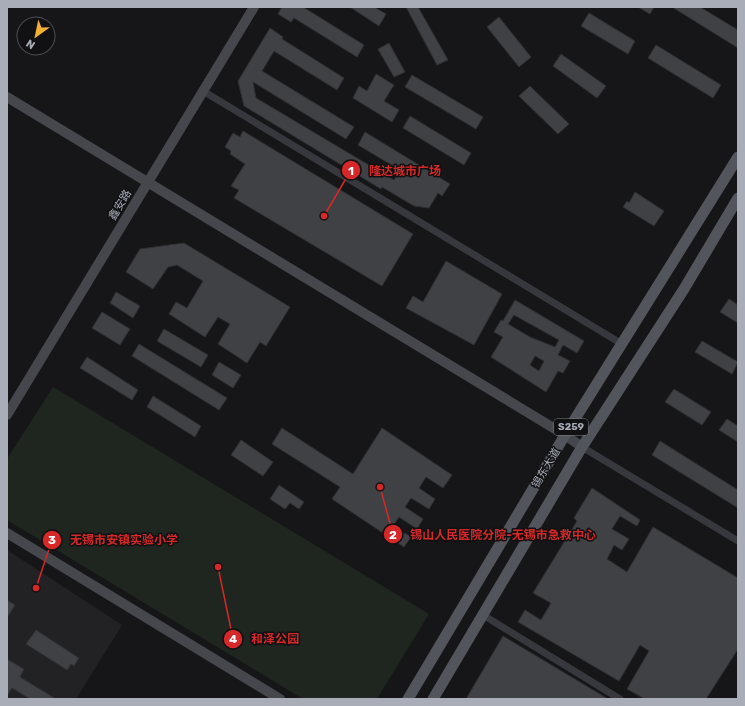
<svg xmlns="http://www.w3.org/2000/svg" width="745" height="706" font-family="Rubik,'Noto Sans SC',sans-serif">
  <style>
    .built { fill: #222225 }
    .green { fill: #1e261f }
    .building { fill: #404145; stroke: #303034; fill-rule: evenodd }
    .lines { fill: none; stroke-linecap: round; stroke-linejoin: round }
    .street { stroke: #37383d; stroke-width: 7 }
    .secondary { stroke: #45474d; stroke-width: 10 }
    .primary { stroke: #53555c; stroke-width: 11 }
    .labels { text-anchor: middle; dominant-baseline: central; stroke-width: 3; stroke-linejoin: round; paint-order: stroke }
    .shield { fill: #111113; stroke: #7b7e86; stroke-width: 1 }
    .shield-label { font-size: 10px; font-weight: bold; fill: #a8adb8 }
    .street-label { font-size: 11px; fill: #a8adb8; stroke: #111113 }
    .leader { fill: none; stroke: #d62828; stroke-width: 1.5 }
    .callout-dot { fill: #d62828; stroke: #111113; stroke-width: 1.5 }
    .mark-label { font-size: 12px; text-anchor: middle; font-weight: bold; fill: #fff }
    .callout-label { font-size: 12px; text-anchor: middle; font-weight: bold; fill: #d62828; stroke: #111113; stroke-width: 3; stroke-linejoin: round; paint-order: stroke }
  </style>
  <rect width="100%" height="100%" fill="#161618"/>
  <path class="built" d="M7,550L122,625L76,699H7Z"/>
  <path class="green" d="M53,387L429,614L377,699H303L7,520V459Z"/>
  <g class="building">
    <path d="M282,7H303L364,45L357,57L294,18L291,22L278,14Z"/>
    <path d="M350,7H374L386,14L379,26Z"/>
    <path d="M406,7H418L448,60L437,65Z"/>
    <path d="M638,7H654L650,14Z"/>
    <path d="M672,7H700L738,30V48Z"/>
    <path d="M589,13L635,41L628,54L581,26Z"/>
    <path d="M499,17L531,57L519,67L487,27Z"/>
    <path d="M270,28L283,37L282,39L344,78L337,90L274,51L262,71L354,127L346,139L253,82L256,98L394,180L400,170L358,145L365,132L450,184L442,196L438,193L429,208L414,206L382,187L381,189L244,106L238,81Z"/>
    <path d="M389,43L405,72L394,77L378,49Z"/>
    <path d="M656,45L721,85L713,98L648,58Z"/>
    <path d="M561,54L606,86L597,98L553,66Z"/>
    <path d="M376,74L394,85L384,101L399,110L392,122L353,98L359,86L367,91Z"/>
    <path d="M412,75L483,117L476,129L405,87Z"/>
    <path d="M530,86L569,124L558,134L519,96Z"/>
    <path d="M410,116L471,153L464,165L403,128Z"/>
    <path d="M243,131L413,234L382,286L234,198L239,190L231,186L245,164L230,154L231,151L225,147L233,133L240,137Z"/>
    <path d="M635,192L664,211L654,226L623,207L627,201L629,203Z"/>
    <path d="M184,243L290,307L266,346L260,342L247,363L218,344L230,324L218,317L205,337L169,314L176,302L187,308L203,281L177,265L168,267L153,289L126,272L140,249Z"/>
    <path d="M446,261L502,294L474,345L406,308L413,296L423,302Z"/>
    <path d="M116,292L140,306L133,318L110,303Z"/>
    <path d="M729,299L738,305V323L720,312Z"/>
    <path d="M515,300L584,341L577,353L563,345L558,355L570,361L563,373L558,371L546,392L491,357L503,337L494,332L501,320L503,321ZM514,315L559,340L555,347L530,337L508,324ZM535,356L544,361L539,371L530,365Z"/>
    <path d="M102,312L130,329L120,345L92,328Z"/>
    <path d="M164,329L208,355L201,367L157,341Z"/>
    <path d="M702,341L738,362L732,374L695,352Z"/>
    <path d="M139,344L227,398L219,410L132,356Z"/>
    <path d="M87,357L138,390L132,400L80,368Z"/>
    <path d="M219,362L241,375L233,388L212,375Z"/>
    <path d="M674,389L711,412L702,425L665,402Z"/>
    <path d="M153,396L201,426L195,437L147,407Z"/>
    <path d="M727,419L738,426V442L719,430Z"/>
    <path d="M282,428L353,474L382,428L452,475L443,488L426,477L419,488L435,499L429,509L411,498L405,507L423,519L417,529L399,517L393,526L411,537L404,547L332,499L340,487L272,444Z"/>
    <path d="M241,440L273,462L263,476L231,455Z"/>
    <path d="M660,441L738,490V508L652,455Z"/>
    <path d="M279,485L304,502L299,509L290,503L285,509L270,499Z"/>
    <path d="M592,488L640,520L637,526L620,516L612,529L629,539L622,550L614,545L607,559L627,572L653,527L738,578V649L706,699H645L627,689L649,651L640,645L619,681L518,622L525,610L541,620L551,603L533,593L577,521L574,518Z"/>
    <path d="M7,600L15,605L7,618Z"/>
    <path d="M36,630L79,658L74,666L71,664L67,670L26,644Z"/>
    <path d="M503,636L608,699H466Z"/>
    <path d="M7,659L24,669L20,677L56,699H30L12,688L7,696Z"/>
  </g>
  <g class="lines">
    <g class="street">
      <path d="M203,91L622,344"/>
      <path d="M582,447L738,541"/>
      <path d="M483,615L620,699"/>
    </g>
    <g class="secondary">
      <path d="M7,97L565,435L582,447"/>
      <path d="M7,415L254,7"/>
      <path d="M7,533L280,699"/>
    </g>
    <g class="primary">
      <path d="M408,699L565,435L738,157"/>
      <path d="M433,699L582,447L684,289L738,198"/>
    </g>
  </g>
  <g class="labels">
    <rect class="shield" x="554" y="419" width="34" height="16" rx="3"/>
    <g class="shield-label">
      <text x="571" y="427">S259</text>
    </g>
    <g class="street-label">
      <text transform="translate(120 205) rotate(-59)">鑫安路</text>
      <text transform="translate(546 468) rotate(-59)">锡东大道</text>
    </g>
  </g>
  <path class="leader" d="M324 216L351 170M380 487L393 534M36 588L52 540M218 567L233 639"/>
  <g class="callout-dot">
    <circle cx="324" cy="216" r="4"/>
    <circle cx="380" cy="487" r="4"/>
    <circle cx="36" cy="588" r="4"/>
    <circle cx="218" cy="567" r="4"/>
    <circle cx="351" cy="170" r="10"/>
    <circle cx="393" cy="534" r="10"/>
    <circle cx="52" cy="540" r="10"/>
    <circle cx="233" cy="639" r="10"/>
  </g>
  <g class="mark-label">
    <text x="351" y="175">1</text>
    <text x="393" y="539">2</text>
    <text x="52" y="544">3</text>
    <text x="233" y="643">4</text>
  </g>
  <g class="callout-label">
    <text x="405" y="175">隆达城市广场</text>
    <text x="503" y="539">锡山人民医院分院-无锡市急救中心</text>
    <text x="124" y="544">无锡市安镇实验小学</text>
    <text x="275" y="643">和泽公园</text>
  </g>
  <rect width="745" height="706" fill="none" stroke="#a8adb8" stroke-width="16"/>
  <g transform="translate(36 36) rotate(213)"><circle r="19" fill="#111113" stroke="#4d4f55"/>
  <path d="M0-3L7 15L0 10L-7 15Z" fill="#f2b134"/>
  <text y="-6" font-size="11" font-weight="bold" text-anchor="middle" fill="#a8adb8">N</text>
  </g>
</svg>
